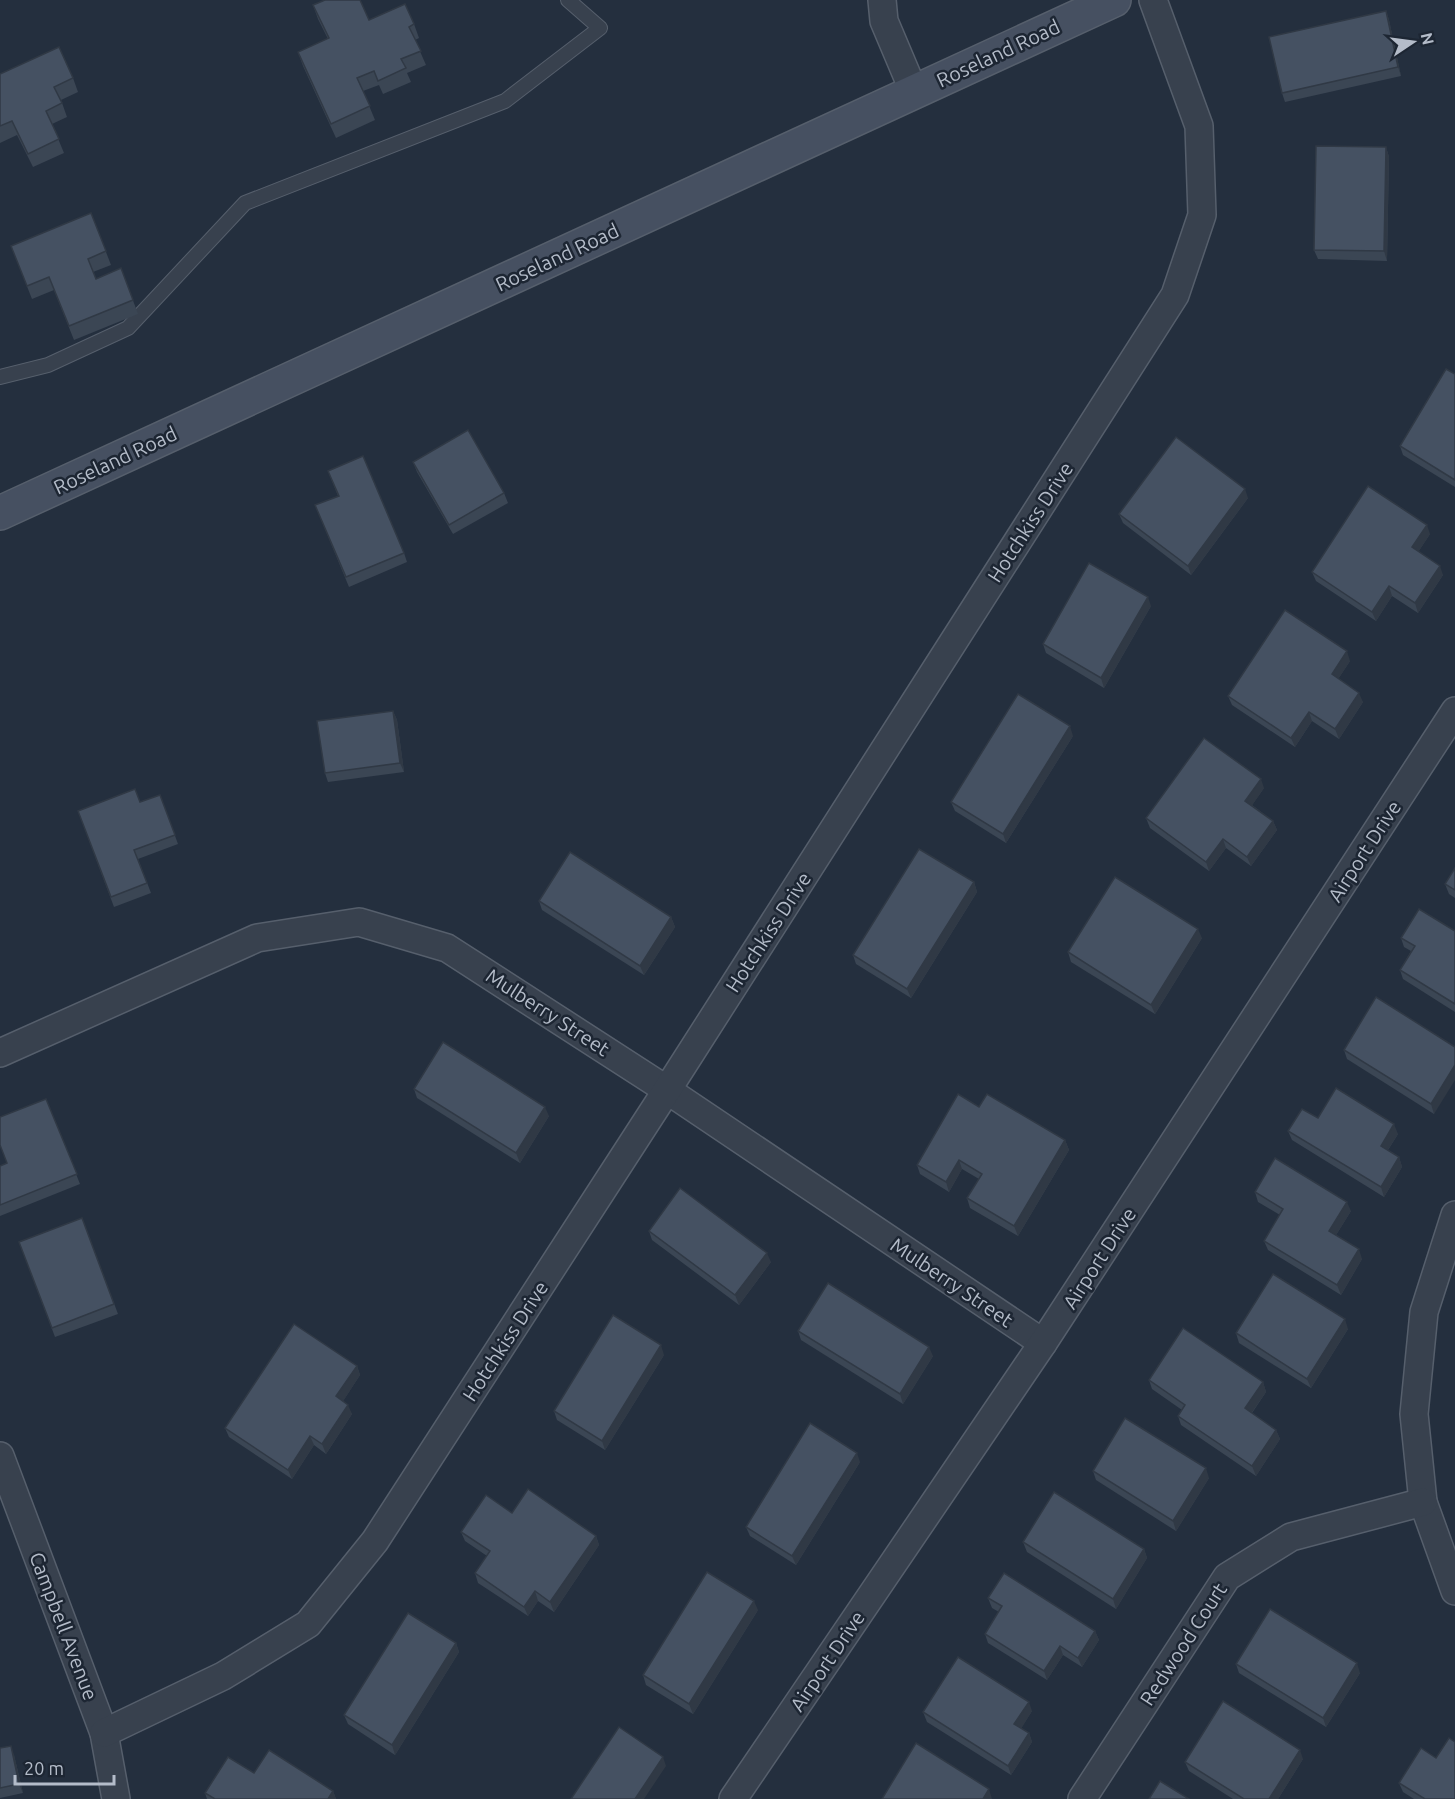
<svg xmlns="http://www.w3.org/2000/svg" width="1455" height="1799" font-family="Ubuntu,sans-serif">
  <style>
    .lines { fill: none; stroke-linecap: round; stroke-linejoin: round }
    .service-casing { stroke: #565f6c; stroke-width: 16 }
    .minor-casing { stroke: #565f6c; stroke-width: 30 }
    .secondary-casing { stroke: #565f6c; stroke-width: 36 }
    .service { stroke: #38414e; stroke-width: 14 }
    .minor { stroke: #38414e; stroke-width: 27 }
    .secondary { stroke: #465061; stroke-width: 33 }
    .wall { fill: #3b4654 }
    .shaded-wall { fill: #303945 }
    .building { fill: #455162; stroke: #303945; stroke-width: 1.5 }
    .labels { text-anchor: middle; dominant-baseline: central; stroke-width: 5; stroke-linejoin: round; paint-order: stroke }
    .street-label { font-size: 20px; fill: #b4bcc9; stroke: #1d2633 }
  </style>
  <rect width="100%" height="100%" fill="#242f3e"/>
  <g class="lines">
    <g class="service-casing">
      <path id="service" d="M0,377L48,365L128,328L245,203L505,101L600,28L568,0"/>
    </g>
    <g class="minor-casing">
      <g id="minor">
        <path d="M882,0L884,21L914,92"/>
        <path d="M0,1053L257,938L359,922L447,948L667,1090L1043,1343"/>
        <path d="M1455,1215L1424,1312L1414,1414L1423,1502L1455,1591"/>
        <path d="M0,1456L104,1733L116,1799"/>
        <path d="M104,1733L223,1676L308,1624L375,1541L667,1090L1175,295L1202,215L1199,126L1153,0"/>
        <path d="M733,1799L1043,1343L1455,711"/>
        <path d="M1082,1799L1227,1577L1291,1537L1423,1502"/>
      </g>
    </g>
    <g class="secondary-casing">
      <path id="secondary" d="M0,513L1114,0"/>
    </g>
    <use href="#service" class="service"/>
    <use href="#minor" class="minor"/>
    <use href="#secondary" class="secondary"/>
  </g>
  <g class="wall">
    <path d="M313,5L369,20L414,24L419,38L415,40L426,65L407,73L411,82L383,94L379,85L363,91L375,120L336,138L303,66L298,52L328,39L318,19Z"/>
    <path d="M1386,11L1389,20L1401,76L1285,102L1282,93Z"/>
    <path d="M0,74L73,78L78,92L61,100L67,117L52,124L64,153L33,167L17,135L0,143Z"/>
    <path d="M1386,147L1389,157L1387,261L1318,259L1314,250Z"/>
    <path d="M91,213L111,265L93,272L96,279L121,268L138,314L74,340L54,290L32,299L11,246Z"/>
    <path d="M1455,374V487L1403,455L1400,446Z"/>
    <path d="M413,462L504,493L508,503L453,534L417,472Z"/>
    <path d="M328,471L404,553L407,562L349,587L315,505L338,496Z"/>
    <path d="M1248,498L1191,575L1123,523L1119,514Z"/>
    <path d="M1430,534L1418,552L1443,575L1418,613L1392,596L1376,621L1316,581L1312,572Z"/>
    <path d="M1151,606L1104,688L1046,653L1043,644Z"/>
    <path d="M1350,661L1338,679L1363,702L1339,739L1312,721L1295,747L1232,705L1228,696Z"/>
    <path d="M393,711L397,720L404,772L328,782L325,773Z"/>
    <path d="M1073,736L1006,843L955,811L951,802Z"/>
    <path d="M1264,788L1252,805L1273,821L1277,830L1251,866L1226,848L1209,871L1150,828L1146,818Z"/>
    <path d="M160,795L178,844L138,859L151,893L114,907L78,811L140,802Z"/>
    <path d="M1455,868V898L1449,894L1445,884Z"/>
    <path d="M974,882L977,892L911,998L856,964L853,955Z"/>
    <path d="M539,901L671,917L675,927L644,975L542,910Z"/>
    <path d="M1455,931V1012L1403,979L1400,970L1411,951L1404,947L1401,938Z"/>
    <path d="M1202,938L1155,1014L1071,962L1068,952Z"/>
    <path d="M1455,1047L1434,1114L1347,1059L1344,1050Z"/>
    <path d="M414,1089L549,1116L520,1163L417,1098Z"/>
    <path d="M46,1099L80,1184L0,1216V1166L7,1163Z"/>
    <path d="M979,1107L1065,1140L1069,1150L1018,1236L970,1208L967,1198L979,1179L962,1169L949,1192L920,1174L917,1165Z"/>
    <path d="M1318,1118L1398,1134L1388,1150L1399,1157L1402,1167L1384,1197L1292,1140L1288,1131Z"/>
    <path d="M1255,1192L1351,1211L1336,1235L1362,1259L1341,1295L1268,1250L1264,1241L1280,1215L1258,1202Z"/>
    <path d="M82,1218L118,1314L55,1337L19,1242Z"/>
    <path d="M649,1231L771,1262L739,1305L652,1240Z"/>
    <path d="M1348,1329L1311,1388L1239,1343L1236,1333Z"/>
    <path d="M798,1331L933,1356L903,1404L801,1340Z"/>
    <path d="M664,1355L605,1450L557,1420L554,1411Z"/>
    <path d="M357,1366L360,1375L343,1401L352,1414L326,1454L314,1445L292,1479L229,1437L225,1428Z"/>
    <path d="M1149,1380L1263,1382L1266,1392L1252,1413L1276,1430L1280,1439L1256,1476L1181,1425L1178,1416L1182,1410L1152,1389Z"/>
    <path d="M860,1462L796,1565L750,1536L746,1527Z"/>
    <path d="M1093,1471L1209,1478L1176,1531L1096,1480Z"/>
    <path d="M512,1513L596,1536L599,1545L554,1612L538,1601L528,1616L478,1583L475,1573L487,1556L465,1541L461,1532Z"/>
    <path d="M1023,1542L1144,1549L1147,1558L1116,1609L1027,1552Z"/>
    <path d="M988,1598L1095,1631L1099,1640L1082,1667L1063,1655L1047,1680L988,1643L985,1634L999,1612L992,1608Z"/>
    <path d="M758,1610L693,1714L646,1685L643,1675Z"/>
    <path d="M456,1643L459,1652L395,1755L348,1724L344,1715Z"/>
    <path d="M1236,1664L1360,1673L1326,1727L1239,1673Z"/>
    <path d="M1032,1711L1021,1728L1029,1733L1032,1742L1011,1775L927,1722L923,1712Z"/>
    <path d="M0,1748L14,1755L23,1793L0,1798Z"/>
    <path d="M1303,1759L1278,1799H1233L1189,1771L1185,1762Z"/>
    <path d="M254,1773L333,1791L336,1799H207L205,1793Z"/>
    <path d="M1399,1783L1455,1799H1414L1403,1792Z"/>
  </g>
  <g class="shaded-wall">
    <path d="M1386,11L1389,20L1401,76L1398,67Z"/>
    <path d="M1386,147L1389,157L1387,261L1384,251Z"/>
    <path d="M1245,489L1248,498L1191,575L1188,566Z"/>
    <path d="M1427,525L1430,534L1415,557L1412,547Z"/>
    <path d="M1440,566L1443,575L1418,613L1415,603Z"/>
    <path d="M1389,586L1392,596L1376,621L1372,612Z"/>
    <path d="M1148,597L1151,606L1104,688L1101,678Z"/>
    <path d="M1347,651L1350,661L1335,684L1332,674Z"/>
    <path d="M1359,693L1363,702L1339,739L1335,729Z"/>
    <path d="M393,711L397,720L404,772L400,763Z"/>
    <path d="M1309,712L1312,721L1295,747L1291,738Z"/>
    <path d="M1070,726L1073,736L1006,843L1003,834Z"/>
    <path d="M1261,779L1264,788L1249,810L1245,801Z"/>
    <path d="M1273,821L1277,830L1251,866L1247,857Z"/>
    <path d="M1223,839L1226,848L1209,871L1206,862Z"/>
    <path d="M974,882L977,892L911,998L907,989Z"/>
    <path d="M671,917L675,927L644,975L640,966Z"/>
    <path d="M1198,929L1202,938L1155,1014L1151,1005Z"/>
    <path d="M1455,1065V1080L1434,1114L1431,1104Z"/>
    <path d="M545,1107L549,1116L520,1163L516,1153Z"/>
    <path d="M1394,1124L1398,1134L1384,1156L1381,1146Z"/>
    <path d="M1065,1140L1069,1150L1018,1236L1014,1226Z"/>
    <path d="M1399,1157L1402,1167L1384,1197L1381,1187Z"/>
    <path d="M959,1160L962,1169L949,1192L946,1182Z"/>
    <path d="M1347,1202L1351,1211L1333,1240L1329,1231Z"/>
    <path d="M1359,1249L1362,1259L1341,1295L1337,1285Z"/>
    <path d="M767,1253L771,1262L739,1305L735,1295Z"/>
    <path d="M1345,1319L1348,1329L1311,1388L1307,1379Z"/>
    <path d="M661,1345L664,1355L605,1450L602,1441Z"/>
    <path d="M929,1347L933,1356L903,1404L900,1394Z"/>
    <path d="M357,1366L360,1375L340,1406L336,1396Z"/>
    <path d="M1263,1382L1266,1392L1248,1418L1245,1408Z"/>
    <path d="M348,1405L352,1414L326,1454L322,1444Z"/>
    <path d="M1276,1430L1280,1439L1256,1476L1252,1466Z"/>
    <path d="M310,1436L314,1445L292,1479L288,1470Z"/>
    <path d="M857,1453L860,1462L796,1565L792,1556Z"/>
    <path d="M1206,1468L1209,1478L1176,1531L1173,1521Z"/>
    <path d="M596,1536L599,1545L554,1612L550,1602Z"/>
    <path d="M1144,1549L1147,1558L1116,1609L1113,1599Z"/>
    <path d="M535,1591L538,1601L528,1616L524,1607Z"/>
    <path d="M754,1601L758,1610L693,1714L689,1704Z"/>
    <path d="M1095,1631L1099,1640L1082,1667L1078,1658Z"/>
    <path d="M456,1643L459,1652L395,1755L392,1745Z"/>
    <path d="M1060,1646L1063,1655L1047,1680L1044,1671Z"/>
    <path d="M1357,1663L1360,1673L1326,1727L1323,1718Z"/>
    <path d="M1029,1702L1032,1711L1018,1734L1014,1724Z"/>
    <path d="M1029,1733L1032,1742L1011,1775L1008,1766Z"/>
    <path d="M11,1746L14,1755L23,1793L19,1784Z"/>
    <path d="M1300,1750L1303,1759L1278,1799H1269Z"/>
    <path d="M663,1757L666,1766L644,1799H635Z"/>
    <path d="M989,1789L992,1799H983Z"/>
    <path d="M333,1791L336,1799H328Z"/>
  </g>
  <g class="building">
    <path d="M325,0H360L369,20L405,4L414,24L409,27L421,51L401,59L406,68L378,81L374,71L357,78L370,106L331,124L298,52L329,38L313,5Z"/>
    <path d="M1386,11L1398,67L1282,93L1269,37Z"/>
    <path d="M59,47L73,78L54,87L62,103L46,111L59,139L28,154L12,121L0,126V74Z"/>
    <path d="M1316,146L1386,147L1384,251L1314,250Z"/>
    <path d="M91,213L106,251L88,259L96,279L121,268L133,300L69,326L49,277L27,286L11,246Z"/>
    <path d="M1446,369L1455,374V480L1400,446Z"/>
    <path d="M468,430L504,493L449,525L413,462Z"/>
    <path d="M1176,437L1245,489L1188,566L1119,514Z"/>
    <path d="M363,456L404,553L346,577L315,505L339,496L328,471Z"/>
    <path d="M1368,486L1427,525L1412,547L1440,566L1415,603L1389,586L1372,612L1312,572Z"/>
    <path d="M1089,563L1148,597L1101,678L1043,644Z"/>
    <path d="M1285,610L1347,651L1332,674L1359,693L1335,729L1309,712L1291,738L1228,696Z"/>
    <path d="M1018,694L1070,726L1003,834L951,802Z"/>
    <path d="M393,711L400,763L325,773L317,721Z"/>
    <path d="M1204,738L1261,779L1245,801L1273,821L1247,857L1223,839L1206,862L1146,818Z"/>
    <path d="M135,789L140,802L160,795L175,835L134,850L147,883L111,897L78,811Z"/>
    <path d="M919,849L974,882L907,989L853,955Z"/>
    <path d="M570,852L671,917L640,966L539,901Z"/>
    <path d="M1455,868V890L1445,884Z"/>
    <path d="M1115,877L1198,929L1151,1005L1068,952Z"/>
    <path d="M1419,909L1455,931V1004L1400,970L1415,946L1401,938Z"/>
    <path d="M1376,997L1455,1047V1065L1431,1104L1344,1050Z"/>
    <path d="M443,1042L545,1107L516,1153L414,1089Z"/>
    <path d="M1336,1088L1394,1124L1381,1146L1399,1157L1381,1187L1288,1131L1302,1109L1318,1118Z"/>
    <path d="M958,1094L979,1107L987,1094L1065,1140L1014,1226L967,1198L982,1174L959,1160L946,1182L917,1165Z"/>
    <path d="M46,1099L77,1174L0,1205V1166L7,1163L0,1145V1117Z"/>
    <path d="M1275,1158L1347,1202L1329,1231L1359,1249L1337,1285L1264,1241L1283,1209L1255,1192Z"/>
    <path d="M680,1188L767,1253L735,1295L649,1231Z"/>
    <path d="M82,1218L114,1304L52,1328L19,1242Z"/>
    <path d="M1273,1274L1345,1319L1307,1379L1236,1333Z"/>
    <path d="M828,1283L929,1347L900,1394L798,1331Z"/>
    <path d="M613,1315L661,1345L602,1441L554,1411Z"/>
    <path d="M294,1324L357,1366L336,1396L348,1405L322,1444L310,1436L288,1470L225,1428Z"/>
    <path d="M1183,1328L1263,1382L1245,1408L1276,1430L1252,1466L1178,1416L1185,1405L1149,1380Z"/>
    <path d="M1125,1418L1206,1468L1173,1521L1093,1471Z"/>
    <path d="M810,1423L857,1453L792,1556L746,1527Z"/>
    <path d="M528,1489L596,1536L550,1602L535,1591L524,1607L475,1573L490,1551L461,1532L486,1495L512,1513Z"/>
    <path d="M1054,1492L1144,1549L1113,1599L1023,1542Z"/>
    <path d="M707,1572L754,1601L689,1704L643,1675Z"/>
    <path d="M1004,1573L1095,1631L1078,1658L1060,1646L1044,1671L985,1634L1002,1606L988,1598Z"/>
    <path d="M1270,1609L1357,1663L1323,1718L1236,1664Z"/>
    <path d="M408,1613L456,1643L392,1745L344,1715Z"/>
    <path d="M958,1657L1029,1702L1014,1724L1029,1733L1008,1766L923,1712Z"/>
    <path d="M1223,1701L1300,1750L1269,1799H1244L1185,1762Z"/>
    <path d="M619,1727L663,1757L635,1799H571Z"/>
    <path d="M1449,1738L1455,1742V1799H1425L1399,1783L1421,1748L1436,1758Z"/>
    <path d="M916,1743L989,1789L983,1799H882Z"/>
    <path d="M11,1746L19,1784L0,1788V1748Z"/>
    <path d="M269,1750L333,1791L328,1799H215L205,1793L228,1757L254,1773Z"/>
    <path d="M1160,1781L1189,1799H1149Z"/>
  </g>
  <g class="labels">
    <g class="street-label">
      <text transform="translate(998 53) rotate(-25)">Roseland Road</text>
      <text transform="translate(557 257) rotate(-25)">Roseland Road</text>
      <text transform="translate(115 460) rotate(-25)">Roseland Road</text>
      <text transform="translate(1030 522) rotate(-57)">Hotchkiss Drive</text>
      <text transform="translate(1364 851) rotate(-57)">Airport Drive</text>
      <text transform="translate(768 932) rotate(-57)">Hotchkiss Drive</text>
      <text transform="translate(548 1012) rotate(33)">Mulberry Street</text>
      <text transform="translate(1099 1258) rotate(-57)">Airport Drive</text>
      <text transform="translate(952 1282) rotate(34)">Mulberry Street</text>
      <text transform="translate(505 1341) rotate(-57)">Hotchkiss Drive</text>
      <text transform="translate(64 1626) rotate(69)">Campbell Avenue</text>
      <text transform="translate(1183 1644) rotate(-57)">Redwood Court</text>
      <text transform="translate(827 1661) rotate(-56)">Airport Drive</text>
    </g>
  </g>
  <g transform="translate(1413 42) rotate(77)" stroke="#1d2633" stroke-width="4.5" paint-order="stroke">
  <path d="M0-4.5L10 22L0 15L-10 22Z" fill="#b4bcc9"/>
  <text y="-9" font-size="16" font-weight="bold" text-anchor="middle" fill="#b4bcc9">N</text>
  </g>
  <path d="M15 1775v9h99v-9" fill="none" stroke="#b4bcc9" stroke-width="3"/>
  <text x="24" y="1775" font-size="18" fill="#b4bcc9" stroke="#1d2633" stroke-width="4.5" paint-order="stroke">20 m</text>
</svg>
